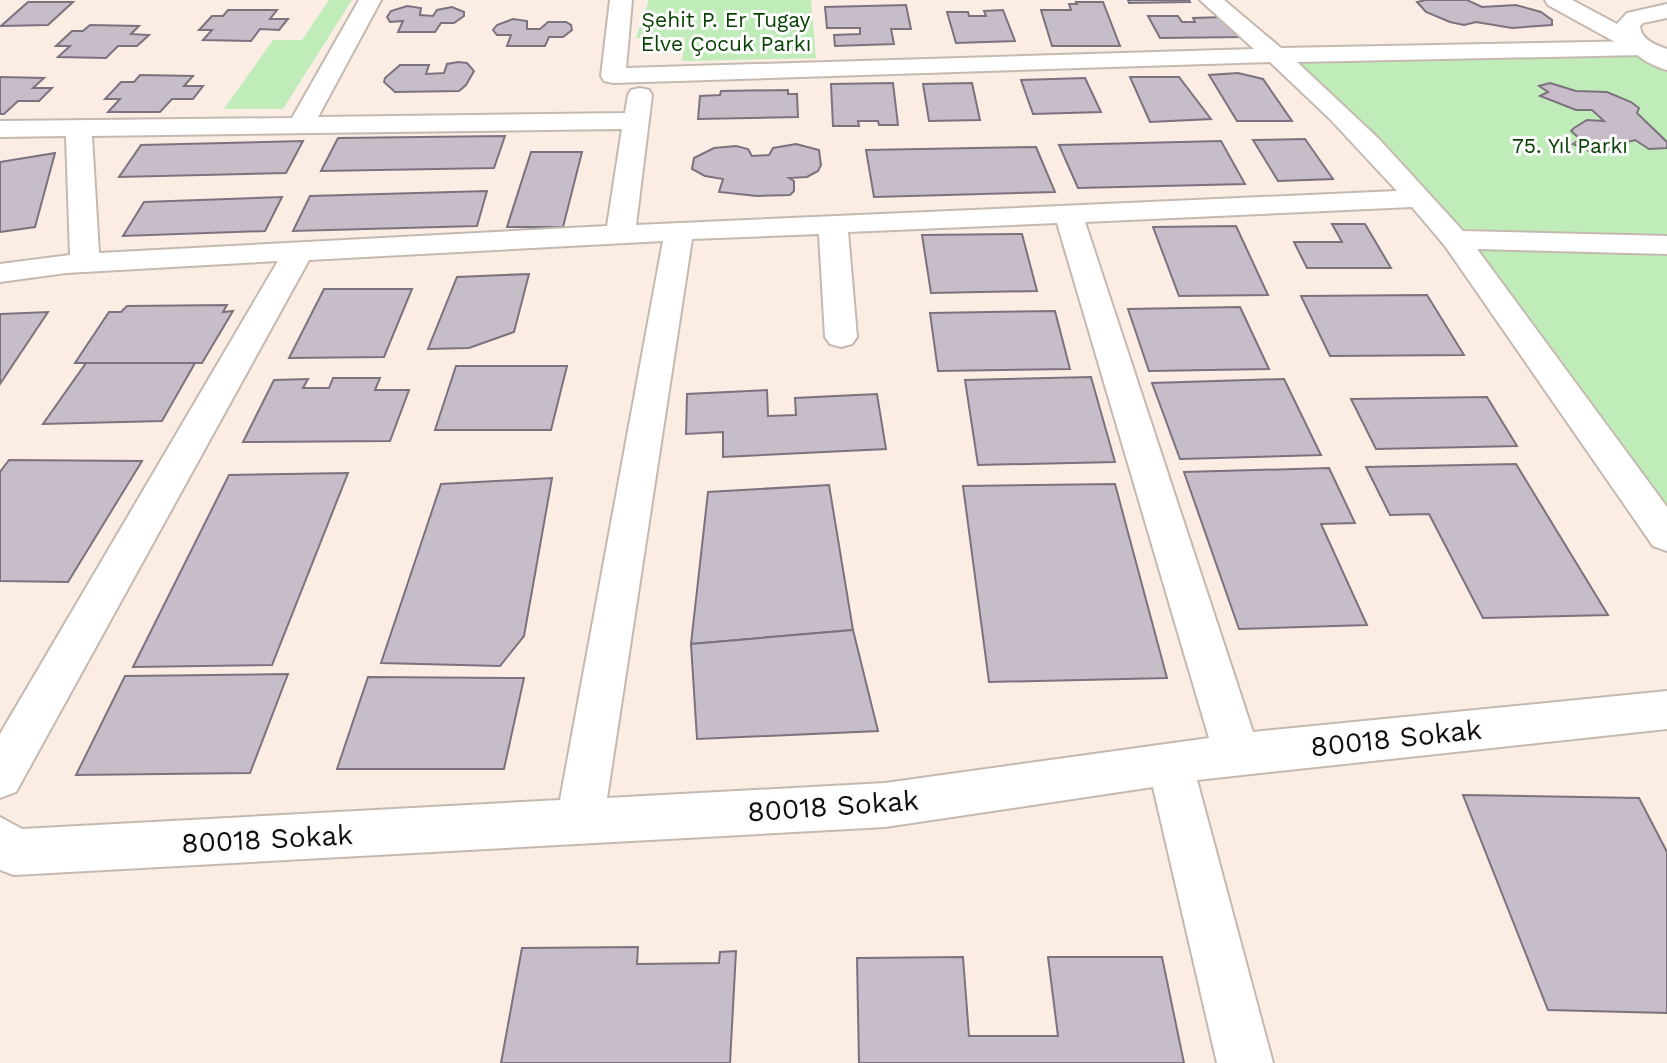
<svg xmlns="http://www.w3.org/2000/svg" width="1667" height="1063" font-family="'Work Sans',sans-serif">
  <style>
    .green { fill: #c0ecba }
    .building { fill: #c7bdc8; stroke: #7c727d; stroke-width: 2 }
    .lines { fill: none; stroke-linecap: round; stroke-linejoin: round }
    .street-casing { stroke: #c5b9af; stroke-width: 4 }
    .primary-casing { stroke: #c5b9af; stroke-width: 4 }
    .highway-casing { stroke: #c5b9af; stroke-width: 4 }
    .street { fill: #fff; fill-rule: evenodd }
    .primary { fill: #fff; fill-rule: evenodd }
    .highway { fill: #fff; fill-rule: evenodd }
    .labels { text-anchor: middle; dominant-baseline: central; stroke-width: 6; stroke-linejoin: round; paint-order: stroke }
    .far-park-label { font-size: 21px; fill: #074103; stroke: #fdfdfd }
    .near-street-label { font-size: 28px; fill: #140f0c; stroke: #fdfdfd }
  </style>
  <rect width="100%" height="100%" fill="#fbede3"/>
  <g class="green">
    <path d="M329,0H352L283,109H224L273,40H302Z"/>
    <path d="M649,0H811L816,58L682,61L685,37L636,38Z"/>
    <path d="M1643,48L1667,70V536L1455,240L1278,55Z"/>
  </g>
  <g class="building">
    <path d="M1128,0H1189L1190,2L1129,3Z"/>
    <path d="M1426,0H1467L1482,7L1516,5L1541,12L1552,20V25L1512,28L1476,22L1464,25L1450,22L1426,12L1417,2Z"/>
    <path d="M28,2H73L48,25L1,26Z"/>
    <path d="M1076,2H1103L1120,46H1052L1041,10H1071L1069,4H1077Z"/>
    <path d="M906,5L911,29H891L894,44L835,46L834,35L860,34V28H827L825,7Z"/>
    <path d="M407,6L421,8L420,15L433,16L437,10L452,7L464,12V16L454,23H441L435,32H398L403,21L390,22L387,17L391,11Z"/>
    <path d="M228,10H277L270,19H288L279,30L260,29L251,41L203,40L212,30H199L212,16H223Z"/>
    <path d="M1003,10L1015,41L956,43L947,12H968L969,16H986L984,11Z"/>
    <path d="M1148,16H1178L1182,22H1195L1193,18L1224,17L1242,37L1160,38Z"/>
    <path d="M513,19L527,21V29H540L548,22H566L571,25L572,30L563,37H549L545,46H507L511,35H497L493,30L497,25Z"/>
    <path d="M90,25L139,26L131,34L149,35L137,46H118L106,58L58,57L70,46H56L72,31H83Z"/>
    <path d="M458,62L467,63L474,71L466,85L459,91L395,92L384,82L385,78L400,65H429L426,74L444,73L447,64Z"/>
    <path d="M1238,73L1263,79L1292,121H1237L1209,75Z"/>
    <path d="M140,75L193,76L184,86H203L193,99H172L160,112H108L120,99H105L121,82H134Z"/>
    <path d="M0,77L44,78L33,88H52L39,101H18L4,114H0Z"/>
    <path d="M1130,77H1179L1211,119L1150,122Z"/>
    <path d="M1085,78L1101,112L1033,114L1021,80Z"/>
    <path d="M893,83L898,125H879L878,121H858L859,126H833L831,84Z"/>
    <path d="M972,83L980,120L929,121L923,84Z"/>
    <path d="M1550,83L1576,91L1607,92L1631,102L1639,108L1637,113L1667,142V148L1649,149L1635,140L1617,145L1605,152H1591L1573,144L1580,139L1571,131L1574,128L1587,120L1604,121L1592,110H1576L1540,96L1548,92L1539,86Z"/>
    <path d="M788,90V94H797L798,117L698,119L700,96L720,95L721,91Z"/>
    <path d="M505,136L494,168L321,171L338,138Z"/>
    <path d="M1305,139L1333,179L1278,181L1253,140Z"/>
    <path d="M303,141L286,173L119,177L141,145Z"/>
    <path d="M1221,141L1245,184L1078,188L1059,145Z"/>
    <path d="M796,144L819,150L821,165L818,171L807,177L789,178L794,181V191L790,195L757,196L719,192L723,179L705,176L692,169L694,158L714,148L736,146L748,149L752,156L769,155L773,148Z"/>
    <path d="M1036,147L1055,192L874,197L866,150Z"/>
    <path d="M531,152H582L563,227H507Z"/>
    <path d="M55,153L35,227L0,232V162Z"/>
    <path d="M487,191L477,226L293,231L310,196Z"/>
    <path d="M282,197L265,231L123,236L144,202Z"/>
    <path d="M1332,224H1365L1391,268H1307L1294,242H1342Z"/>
    <path d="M1236,226L1268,295L1179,296L1153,227Z"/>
    <path d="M1022,234L1037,291L931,293L922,235Z"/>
    <path d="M529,274L514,332L469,348L428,349L457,277Z"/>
    <path d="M324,289H412L384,357L289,358Z"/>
    <path d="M1427,295L1464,355L1330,356L1301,296Z"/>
    <path d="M227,305L223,312L233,311L202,363H75L109,312H121L127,306Z"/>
    <path d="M1240,307L1269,369L1149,371L1128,309Z"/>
    <path d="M1055,311L1070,369L938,371L930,313Z"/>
    <path d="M48,312L0,384V314Z"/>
    <path d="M86,363H195L162,421L43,424Z"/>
    <path d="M456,366H567L551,430H435Z"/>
    <path d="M1091,377L1115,462L978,465L965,380Z"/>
    <path d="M333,378H380L375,390H409L390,441L243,442L274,380L308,379L303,388H329Z"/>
    <path d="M1284,379L1321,455L1180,459L1152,383Z"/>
    <path d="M767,390L768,416L796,415L795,398L877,394L886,449L723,457V432L686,434L687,394Z"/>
    <path d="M1487,397L1517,446L1376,449L1351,399Z"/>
    <path d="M9,460L142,461L68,582L0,581V472Z"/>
    <path d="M1516,464L1608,615L1483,618L1429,514L1390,515L1366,467Z"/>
    <path d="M1329,468L1355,523L1321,524L1367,625L1239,629L1184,472Z"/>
    <path d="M348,473L272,665L133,667L229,475Z"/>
    <path d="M552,478L524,636L500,666L381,663L441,484Z"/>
    <path d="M1115,484L1167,678L989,682L963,486Z"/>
    <path d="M829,485L853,630L691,644L708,492Z"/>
    <path d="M853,630L878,731L697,739L691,644Z"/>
    <path d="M288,674L250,773L76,775L125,676Z"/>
    <path d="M368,677L524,678L504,769H337Z"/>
    <path d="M1463,795L1639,798L1667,852V1013L1548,1010Z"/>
    <path d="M638,947L637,964L719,963L720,952L736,951L730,1063H501L522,948Z"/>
    <path d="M963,957L969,1036H1058L1048,957H1162L1184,1063H859L857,958Z"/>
  </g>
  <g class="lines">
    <g class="street-casing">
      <path id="street" d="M359,0H381L318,117L625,113L628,95L631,90L640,88L649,90L652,95L636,225L1397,191L1330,119L1270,62L613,83L604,81L601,76L610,0H632L626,68L1254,49L1200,0H1224L1281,48L1643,41L1651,43L1655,48L1651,53L1643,55L1297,62L1379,139L1463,231L1667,236V254L1477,249L1667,507V551L1653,546L1445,246L1412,207L1085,222L1253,732L1667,691V729L1197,780L1273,1063H1217L1153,787L885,827L14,875L0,870V817L22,829L560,800L663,241L309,260L16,792L0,798V734L278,261L66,273L0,282V264L70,255L66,136L0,137V121L292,118ZM622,129L607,226L99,253L92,136ZM1057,223L1209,738L885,783L607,798L692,239L819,234L825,337L830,344L841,347L852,344L857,337L848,232Z"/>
    </g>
    <g class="primary-casing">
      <path id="primary" d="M1545,0H1572L1617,24L1627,13L1667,4V18L1643,23L1640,26C1641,40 1656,45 1667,49V65L1635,53L1548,5Z"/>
    </g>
    <g class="highway-casing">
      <path id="highway" d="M1643,41L1667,53V70C1655,67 1639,59 1631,48L1635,43Z"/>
    </g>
    <use href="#street" class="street"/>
    <use href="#primary" class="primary"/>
    <use href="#highway" class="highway"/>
  </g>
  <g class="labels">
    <g class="far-park-label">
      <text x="726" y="19">Şehit P. Er Tugay<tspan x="726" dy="24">Elve Çocuk Parkı</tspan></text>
      <text x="1570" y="145">75. Yıl Parkı</text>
    </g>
    <g class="near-street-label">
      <text transform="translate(1396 738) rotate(-6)">80018 Sokak</text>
      <text transform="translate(833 806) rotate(-4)">80018 Sokak</text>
      <text transform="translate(267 839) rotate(-3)">80018 Sokak</text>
    </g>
  </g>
</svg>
